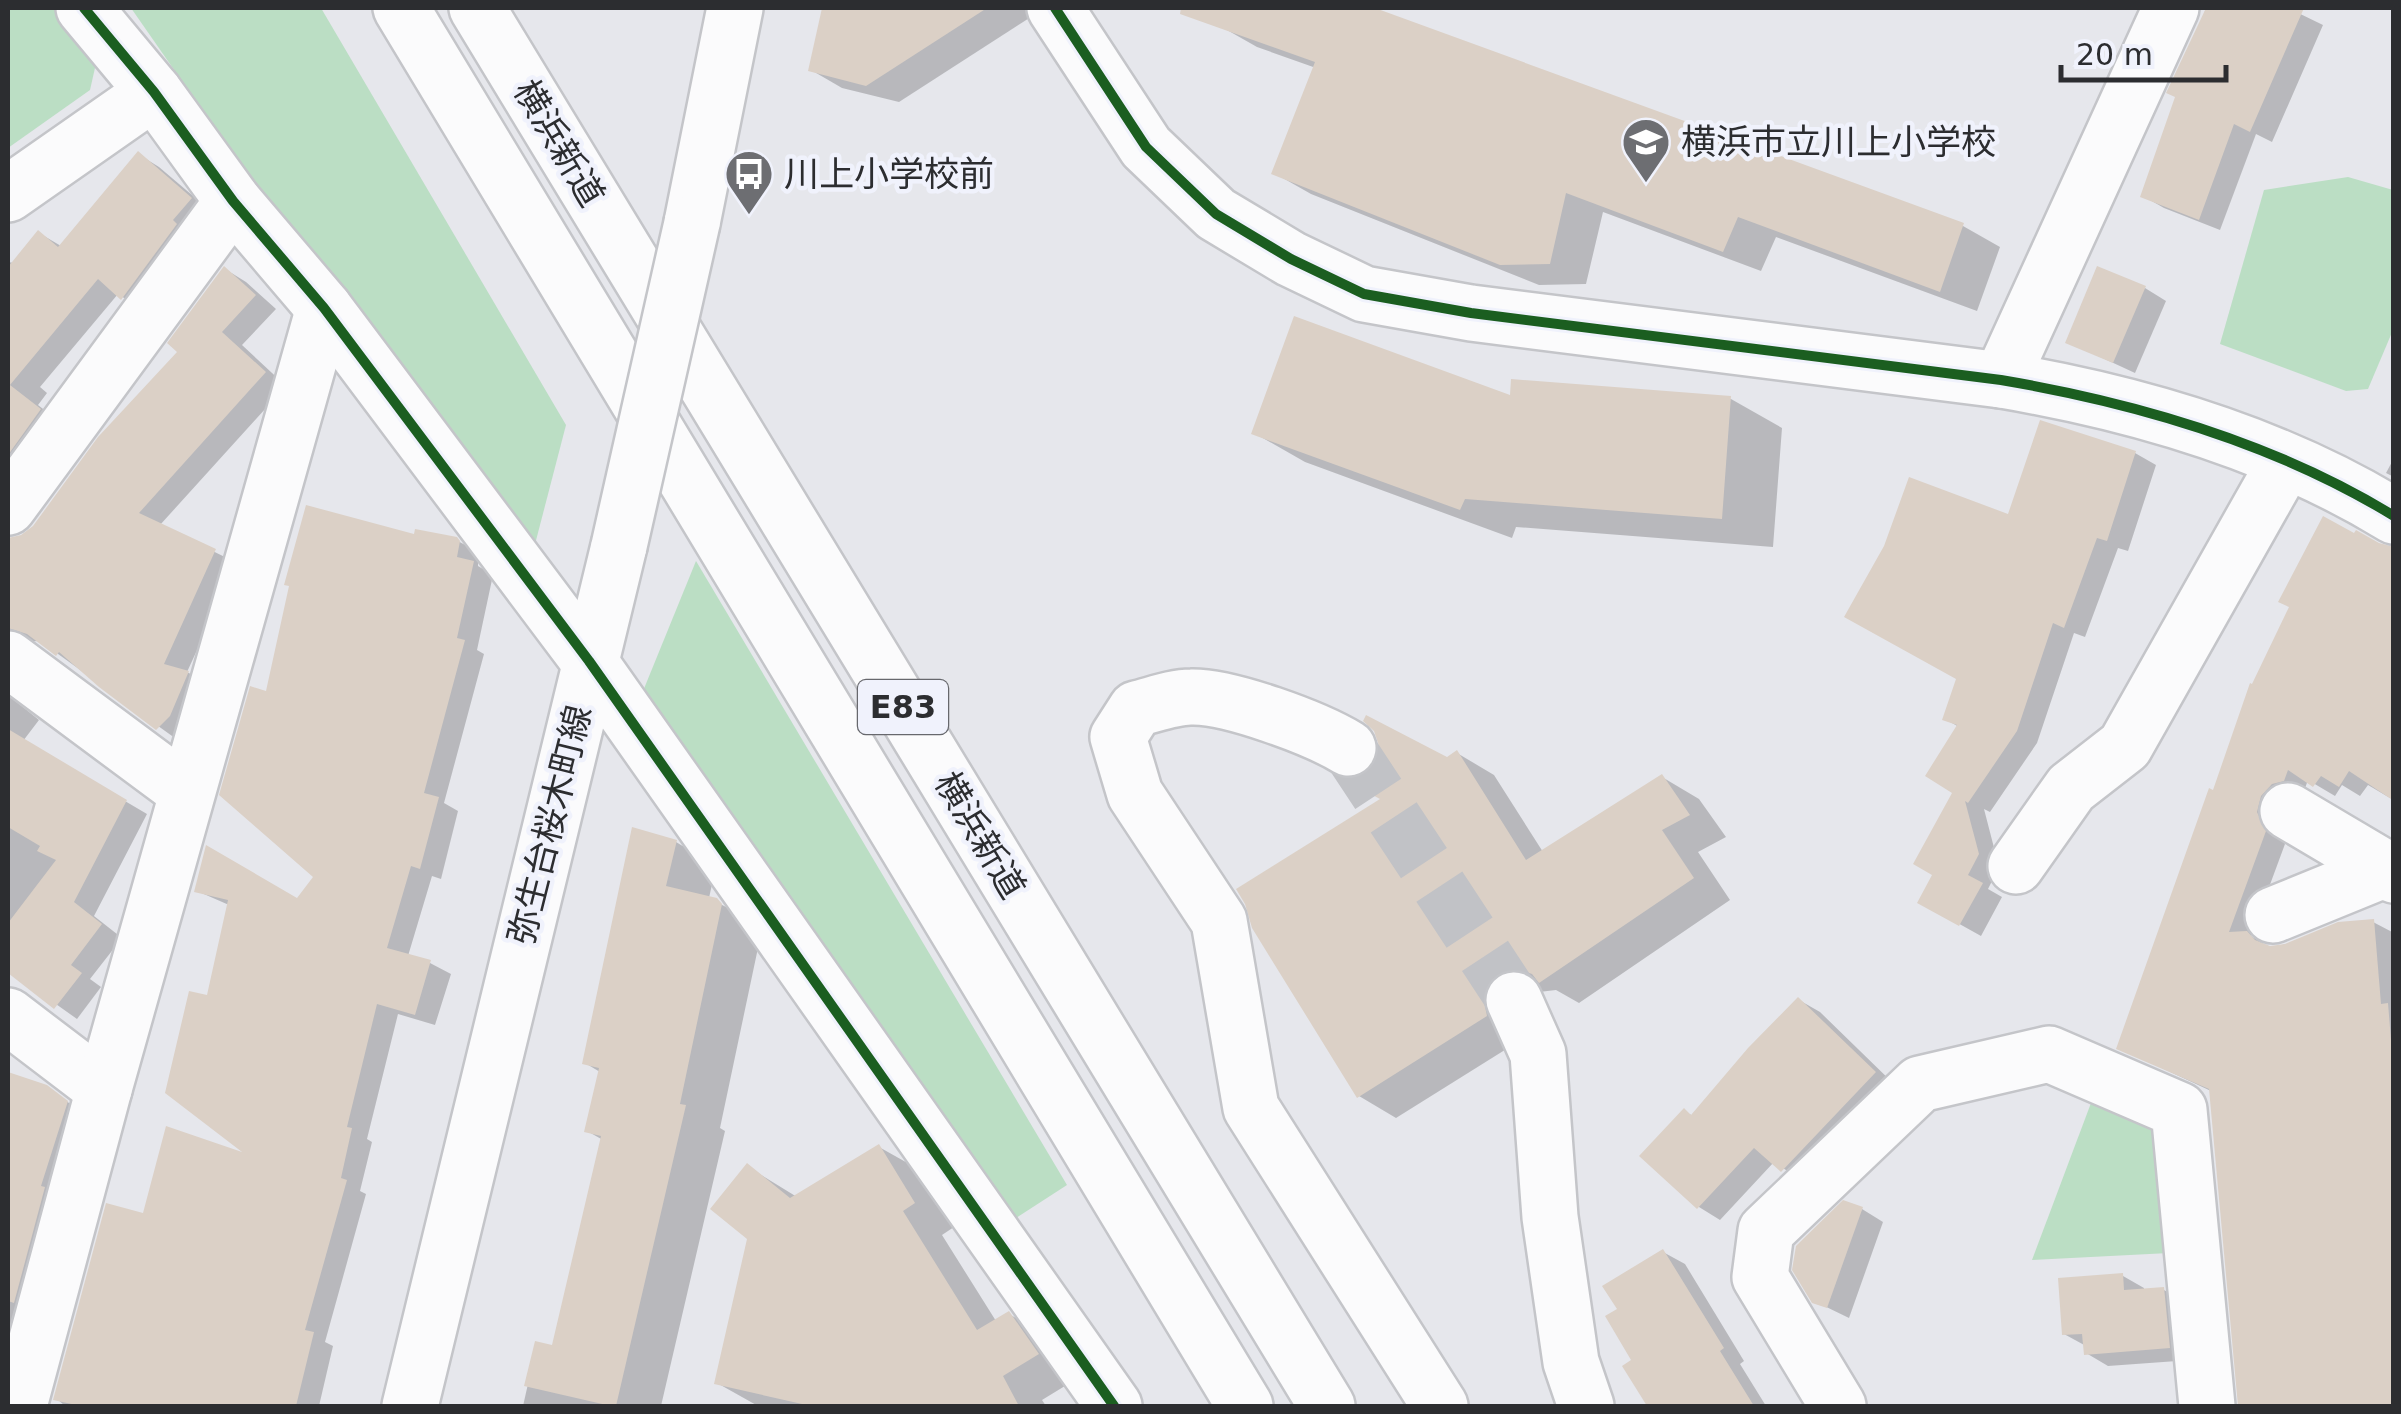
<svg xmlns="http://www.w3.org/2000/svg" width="2401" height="1414" font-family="'DejaVu Sans','Noto Sans JP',sans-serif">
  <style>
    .green { fill: #bbdec4 }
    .shadow { fill: #0003 }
    .building { fill: #dbd0c6 }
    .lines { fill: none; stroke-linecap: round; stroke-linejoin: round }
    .minor-tunnel { stroke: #c1c2c6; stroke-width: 55; stroke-dasharray: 55 28; stroke-linecap: butt }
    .minor-casing { stroke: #c4c5c9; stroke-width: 60 }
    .major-casing { stroke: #c4c5c9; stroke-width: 60 }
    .highway-casing { stroke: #c4c5c9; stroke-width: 60 }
    .minor { stroke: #fbfbfc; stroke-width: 55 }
    .major { stroke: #fbfbfc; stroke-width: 55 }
    .highway { stroke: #fbfbfc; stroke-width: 55 }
    .major-bridge-casing { stroke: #c4c5c9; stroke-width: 60; stroke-linecap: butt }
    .major-bridge { stroke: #fbfbfc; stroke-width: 55 }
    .cycleway-casing { stroke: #f0f2fc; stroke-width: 16 }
    .cycleway { stroke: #1b5e20; stroke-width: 10 }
    .labels { text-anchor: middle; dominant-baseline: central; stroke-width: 9; stroke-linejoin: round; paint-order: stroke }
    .shield { fill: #f0f2fc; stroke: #67686d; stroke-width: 2.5 }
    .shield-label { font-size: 32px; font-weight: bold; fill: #2c2d30 }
    .poi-label { font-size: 35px; fill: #2c2d30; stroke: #f0f2fc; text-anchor: start }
    .street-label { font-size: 35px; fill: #2c2d30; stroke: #f0f2fc }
  </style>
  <rect width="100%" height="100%" fill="#e6e7ec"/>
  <g class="green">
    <path d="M8,8H59L97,59L90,90L8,148Z"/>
    <path d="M131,8H321L566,425L533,552L209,120Z"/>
    <path d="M2348,177L2393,190V330L2368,389L2346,391L2220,344L2264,190Z"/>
    <path d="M696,561L1067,1185L1013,1220L641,696Z"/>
    <path d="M2094,1095L2159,1123L2169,1253L2032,1260Z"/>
  </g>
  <g class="shadow">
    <path d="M824,8H1029L1034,15L899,102L842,88L811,70Z"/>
    <path d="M1227,8H1368L1963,226L2000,247L1977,311L1776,237L1761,271L1603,212L1586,284L1539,285L1311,194L1274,173L1316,68L1257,47L1220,26Z"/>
    <path d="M2206,8H2288L2323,25L2272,142L2256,134L2220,230L2164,208L2143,196Z"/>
    <path d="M138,154L159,167L212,212L144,311L118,294L40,387L47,393L38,405L61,423L8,496V262L14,263L39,233L61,246Z"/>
    <path d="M225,269L246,282L276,309L242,345L286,386L160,525L237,563L187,672L210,685L179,741L40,641L17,642L8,650V571L36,526L180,352Z"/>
    <path d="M2145,288L2166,301L2135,373L2068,342Z"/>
    <path d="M1512,398L1731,399L1782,428L1773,547L1516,527L1512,538L1305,462L1254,433Z"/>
    <path d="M2135,453L2156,465L2128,551L2118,548L2085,637L2074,633L2037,743L1990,812L1984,809L1999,867L1988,889L2002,897L1981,936L1920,902L1936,874L1955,792L1959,727L1945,719L2009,517Z"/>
    <path d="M2394,458V477L2386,473Z"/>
    <path d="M2324,519L2390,798L2368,785L2360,796L2342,785L2335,796L2308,780L2304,791L2276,825L2285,844L2251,936L2270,948L2373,922L2394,933V1406H2241L2211,1091L2119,1048L2214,793L2292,607Z"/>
    <path d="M416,537L456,540L478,552V566L493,575L477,650L484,654L444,803L458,811L441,879L432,876L408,956L430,963L451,974L435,1025L398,1014L367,1139L372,1142L360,1191L366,1194L325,1342L333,1346L319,1406H65L56,1398L145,1216L253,1157L209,998L229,905L197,891L298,902L316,877L268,694Z"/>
    <path d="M8,695L39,720L23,741L147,814L94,916L122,938L90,979L101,987L77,1019L8,970L12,956L8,953Z"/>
    <path d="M1457,753L1494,775L1543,852L1662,777L1699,799L1726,837L1698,852L1730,900L1579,1003L1556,990L1539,992L1524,1038L1396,1118L1359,1096L1447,760Z"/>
    <path d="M676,842L716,866L709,898L758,924L762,929L720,1128L725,1131L661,1406H523L537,1344L554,1348L603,1140L587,1131L600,1072L585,1063Z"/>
    <path d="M1799,1000L1820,1012L1896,1086L1804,1182L1774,1162L1720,1220L1699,1207L1642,1156L1684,1111L1693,1116Z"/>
    <path d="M12,1076L46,1088L89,1116L8,1340V1088Z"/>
    <path d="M879,1147L920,1170L954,1227L942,1235L996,1321L1009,1314L1049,1337L1078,1378L1042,1400L1046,1406H758L717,1383L750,1238L748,1167L797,1197Z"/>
    <path d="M1862,1209L1883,1222L1849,1318L1814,1301Z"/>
    <path d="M1663,1252L1685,1264L1744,1361L1740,1364L1766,1406H1649L1625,1367L1635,1361L1620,1310Z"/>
    <path d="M2123,1276L2144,1288V1291L2164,1290L2185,1302L2191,1360L2108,1366L2086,1353V1346L2064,1334Z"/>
  </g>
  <g class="building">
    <path d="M822,8H987L866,86L808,71Z"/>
    <path d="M1181,8H1375L1964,223L1940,292L1738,217L1723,252L1566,193L1550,264L1500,265L1271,174L1315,62L1180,14Z"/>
    <path d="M2206,8H2304L2250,132L2234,124L2199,220L2140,197L2175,97L2166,93Z"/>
    <path d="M138,151L192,198L173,220L177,224L121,300L98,279L10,385L41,409L8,455V267L38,230L58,247Z"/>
    <path d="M224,266L256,295L222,332L266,372L139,513L216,549L164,664L189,671L170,716L156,730L99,687L59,652L56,656L27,634L8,628V538L21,535L33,526L98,437L177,352L167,343Z"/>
    <path d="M2097,266L2146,286L2113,363L2065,343Z"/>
    <path d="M1294,316L1510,395L1511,379L1731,396L1722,519L1465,499L1460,510L1251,434Z"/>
    <path d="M2040,420L2136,451L2107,541L2097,538L2064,628L2053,623L2017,731L1968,803L1965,801L1979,854L1968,875L1983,883L1959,926L1917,903L1932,875L1913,864L1952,793L1925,776L1957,725L1942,720L1956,679L1844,617L1884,546L1909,477L2008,514Z"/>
    <path d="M306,505L414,534L415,529L457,537L460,541L457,557L474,561L457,638L465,640L424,793L439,797L420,869L411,866L387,948L431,960L415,1015L377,1004L347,1127L352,1128L341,1178L347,1180L305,1330L314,1332L296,1406H81L53,1400L106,1203L143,1213L166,1126L242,1152L165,1093L189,991L207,995L228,900L194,892L206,845L297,898L313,877L219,795L250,686L266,691L289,586L284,585Z"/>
    <path d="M2323,516L2354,533L2356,530L2379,543L2394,547V801L2349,771L2339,787L2321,776L2313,787L2288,770L2284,781L2272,784L2261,796L2257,812L2266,831L2229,932L2247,931L2255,940L2270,946L2285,944L2338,922L2374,919L2381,1004L2388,1003L2394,1077V1406H2238L2209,1089L2116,1049L2209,788L2213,790L2250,683L2252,684L2289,607L2278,602Z"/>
    <path d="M1366,715L1447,757L1457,750L1526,860L1662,774L1690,815L1662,830L1694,878L1539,983L1532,974L1518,969L1500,972L1489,981L1483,996L1487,1016L1357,1098L1252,928L1245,904L1236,889L1380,799L1339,777L1350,779L1363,775L1376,762L1379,746L1374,731L1363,721Z"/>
    <path d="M8,729L127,800L74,902L102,924L71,965L82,973L54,1009L8,973V923L56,860L37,851L40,846L8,827Z"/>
    <path d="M632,827L677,840L666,886L717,898L722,904L680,1104L686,1105L616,1406H611L524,1386L535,1341L552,1345L601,1136L584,1132L599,1068L582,1064Z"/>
    <path d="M1798,997L1876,1072L1781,1172L1754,1148L1697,1209L1639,1156L1684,1108L1691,1115L1748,1048Z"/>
    <path d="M8,1072L47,1085L68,1101L41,1186L45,1187L14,1303L8,1301Z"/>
    <path d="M879,1144L915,1203L903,1211L977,1330L1009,1311L1039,1354L1003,1376L1019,1406H811L714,1384L747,1239L710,1209L747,1163L790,1198Z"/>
    <path d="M1843,1200L1863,1207L1827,1308L1812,1303L1792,1270L1796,1246Z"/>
    <path d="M1663,1249L1724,1348L1720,1351L1754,1406H1647L1622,1366L1631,1360L1605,1316L1617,1309L1602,1286Z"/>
    <path d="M2123,1273L2124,1290L2164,1287L2170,1348L2084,1355L2082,1334L2062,1335L2058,1278Z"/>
  </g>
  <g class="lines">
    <path class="minor-tunnel" d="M1348,748L1514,1000"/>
    <g class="minor-casing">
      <g id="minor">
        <path d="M84,8L154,92L233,201L324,308L589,661L1114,1406"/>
        <path d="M1055,8L1146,147L1216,214L1291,259L1364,294L1471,313L2001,380C2137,403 2275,443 2394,516"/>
        <path d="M8,194L154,92"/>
        <path d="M2001,380L2171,8"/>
        <path d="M8,507L233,201"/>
        <path d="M8,659L187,792"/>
        <path d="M1348,748C1315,728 1229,696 1191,697C1173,697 1153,705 1136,709L1118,737L1135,794L1219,921L1251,1108L1440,1406"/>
        <path d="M2288,811L2386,869"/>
        <path d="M2016,866L2071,788L2125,746L2286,461"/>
        <path d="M2273,915L2386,869L2394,875"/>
        <path d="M1514,1000L1538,1054L1550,1217L1571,1362L1586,1406"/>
        <path d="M8,1016L104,1089"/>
        <path d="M19,1406L104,1089L324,308"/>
        <path d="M1838,1406L1760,1277L1766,1231L1920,1084L2049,1054L2179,1110L2207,1406"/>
      </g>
    </g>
    <g class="major-casing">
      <g id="major">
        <path d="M692,223L735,8"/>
        <path d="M410,1406L619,546"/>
      </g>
    </g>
    <g class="highway-casing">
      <g id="highway">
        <path d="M401,8L1245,1406"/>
        <path d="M477,8L1327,1406"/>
      </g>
    </g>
    <use href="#minor" class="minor"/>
    <use href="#major" class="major"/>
    <use href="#highway" class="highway"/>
    <g class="major-bridge-casing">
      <path id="major-bridge" d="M619,546L692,223"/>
    </g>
    <use href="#major-bridge" class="major-bridge"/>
    <g class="cycleway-casing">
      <g id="cycleway">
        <path d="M84,8L154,92L233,201L324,308L589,661L1114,1406"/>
        <path d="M1055,8L1146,147L1216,214L1291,259L1364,294L1471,313L2001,380C2137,403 2275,443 2394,516"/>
      </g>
    </g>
    <use href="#cycleway" class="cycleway"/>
  </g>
  <defs>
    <g id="school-pin" transform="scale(2.5)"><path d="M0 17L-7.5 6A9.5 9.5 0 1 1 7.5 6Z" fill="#6d6e72" stroke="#f0f2fc"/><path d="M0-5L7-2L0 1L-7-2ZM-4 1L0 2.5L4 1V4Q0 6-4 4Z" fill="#fff"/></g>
    <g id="bus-pin" transform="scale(2.5)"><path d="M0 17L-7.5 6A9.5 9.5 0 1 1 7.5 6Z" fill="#6d6e72" stroke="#f0f2fc"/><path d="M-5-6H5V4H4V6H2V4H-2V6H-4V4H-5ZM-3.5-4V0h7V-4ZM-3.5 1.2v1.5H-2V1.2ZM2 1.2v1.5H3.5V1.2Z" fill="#fff"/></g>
  </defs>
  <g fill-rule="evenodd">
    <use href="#school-pin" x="1646" y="142"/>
    <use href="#bus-pin" x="749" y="174"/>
  </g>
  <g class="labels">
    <rect class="shield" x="858" y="680" width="90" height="54" rx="8"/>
    <g class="shield-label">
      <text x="903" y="707">E83</text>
    </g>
    <g class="poi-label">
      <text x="1681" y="142">横浜市立川上小学校</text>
      <text x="784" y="174">川上小学校前</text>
    </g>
    <g class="street-label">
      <text transform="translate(559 143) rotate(59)">横浜新道</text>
      <text transform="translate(550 825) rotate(-76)">弥生台桜木町線</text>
      <text transform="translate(980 835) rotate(59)">横浜新道</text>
    </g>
  </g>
  <rect width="2401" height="1414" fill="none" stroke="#2c2d30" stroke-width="20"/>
  <path d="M2061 65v15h165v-15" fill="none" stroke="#2c2d30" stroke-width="5"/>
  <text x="2076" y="65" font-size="30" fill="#2c2d30" stroke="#f0f2fc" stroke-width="8" paint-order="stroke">20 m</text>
</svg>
